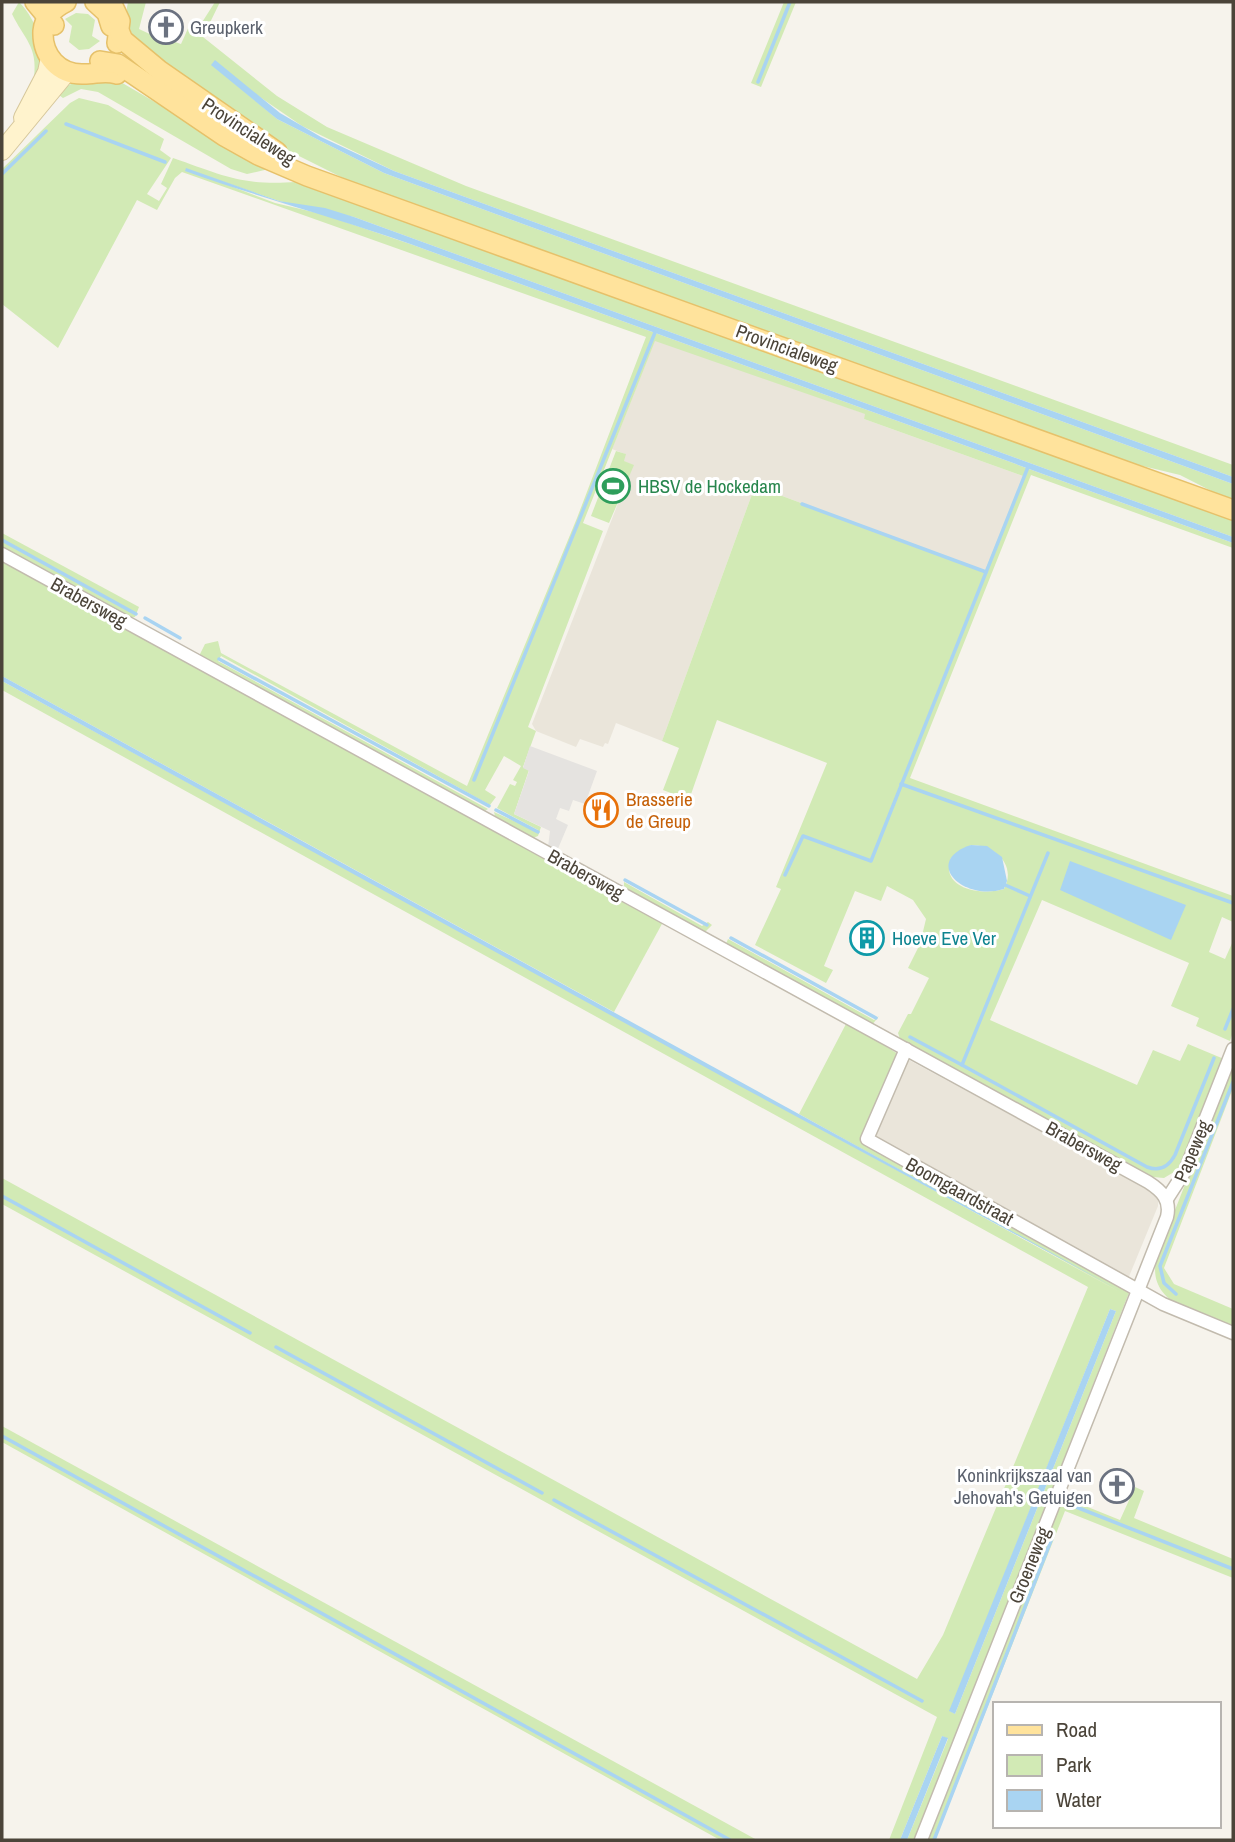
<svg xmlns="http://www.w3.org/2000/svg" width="1235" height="1842" font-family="'Archivo Narrow',sans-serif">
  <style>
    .residential { fill: #eae5da }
    .green { fill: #d2eab5; fill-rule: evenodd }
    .parking { fill: #e5e3e0 }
    .water { fill: #a9d4f2 }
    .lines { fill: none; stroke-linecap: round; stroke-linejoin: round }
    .stream { stroke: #a9d4f2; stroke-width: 3.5 }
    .street-casing { stroke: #c2bbae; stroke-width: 15 }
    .secondary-casing { stroke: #d6c79b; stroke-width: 20 }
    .primary-casing { stroke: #e6c16a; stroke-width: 22 }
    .street { stroke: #fff; stroke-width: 12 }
    .secondary { stroke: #fff3cd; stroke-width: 18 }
    .primary { stroke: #ffe39c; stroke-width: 19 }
    .labels { text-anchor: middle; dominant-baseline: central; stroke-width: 6; stroke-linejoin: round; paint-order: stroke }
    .worship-label { font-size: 19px; fill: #5b616d; stroke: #fff; text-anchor: start }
    .street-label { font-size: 19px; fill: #4b4439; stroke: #fff }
    .leisure-label { font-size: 19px; fill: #27864d; stroke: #fff; text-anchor: start }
    .food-label { font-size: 19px; fill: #c56008; stroke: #fff; text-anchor: start }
    .culture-label { font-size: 19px; fill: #0d838f; stroke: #fff; text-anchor: start }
  </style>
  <rect width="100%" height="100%" fill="#f6f3ec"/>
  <g class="residential">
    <path d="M655,340L866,414L864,419L1023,476L985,571L755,486L662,741L616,723L608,744L605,743L603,747L580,739L576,747L536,731L532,724L633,465L623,461L625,454L612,449Z"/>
    <path d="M907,1059L1152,1191L1158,1197V1206L1128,1279L875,1137L874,1130Z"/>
  </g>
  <g class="green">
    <path d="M19,2C37,20 51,56 34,78C38,46 24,39 12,14Z"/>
    <path d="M128,2H146L139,29L171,44L175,42L181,44L190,24L199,27L215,2H220L203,37L277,96L327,127L466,186L1233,465V477L394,171L302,126L212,64L277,119L384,173L1233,484V502L1180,475L1122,461L349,181L267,140L137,45L125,18Z"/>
    <path d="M784,2H796L761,87L751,83Z"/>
    <path d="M76,13L88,14L95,20L92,36L100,41L89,49L79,50L69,42L72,26L65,19Z"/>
    <path d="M76,81H119L269,169L247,174L231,169L98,92L81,89L63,98L56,93Z"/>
    <path d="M79,98L108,105L164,139L160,150L171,158L147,194L159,201L167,188L161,184L173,158C222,175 242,186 296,182L1210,510L1233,521V537L354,217L279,201L186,169L275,203L322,214L413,245L1233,543V548L1031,475L910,778L1233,896V922L1222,917L1209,952L1225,959L1233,941V1032L1230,1041L1196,1026L1199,1018L1171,1006L1189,963L1042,900L990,1020L1137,1085L1153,1050L1180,1061L1188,1044L1224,1059L1179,1169L1164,1178L1153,1177L900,1039L898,1033L908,1014H911L929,978L908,968L920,944L926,919L913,900L887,886L881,901L855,891L824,966L833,970L826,983L755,945L781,889L776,887L827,763L717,720L689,800L663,790L679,748L662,741L755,486L985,571L1023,476L864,419L865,414L655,341L583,523L603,531L528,727L536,731L523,767L529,770L514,814L541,827L538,836L533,838L495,816L494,812L538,832V830L497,808L510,784L515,786L517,782L513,780L521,766L504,756L485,790L496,797L490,805L221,656L218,661L488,809L483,812L199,656L205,644L218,641L221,653L467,786L577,518L646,337L182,172L175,178L157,210L137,200L58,348L2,304V169L70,103ZM971,845C995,845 1017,865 1004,889C983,896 939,889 951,858Z"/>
    <path d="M616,451L626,454L624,461L634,465L609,523L591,516Z"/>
    <path d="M2,533L139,607L135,617L129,618L2,548Z"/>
    <path d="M2,559L663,922L614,1012L2,676Z"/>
    <path d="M2,681L1120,1292L799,1114L847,1022L898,1054L861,1140L863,1144L1130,1290L915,1840H907L948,1739L942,1736L900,1840H889L937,1717L2,1204V1178L917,1679L943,1635L1088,1287L2,690ZM1110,1309L1116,1311L955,1714L950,1711Z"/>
    <path d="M624,882L702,926L708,922L712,925L705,932L701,931L624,889Z"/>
    <path d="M728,939L874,1020L879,1016L872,1025L726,944Z"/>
    <path d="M1233,1062V1088L1164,1268L1174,1284L1233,1309V1328C1199,1314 1144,1304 1157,1256Z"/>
    <path d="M2,1426L757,1840H720L2,1442Z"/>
    <path d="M1135,1487L1144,1491L1134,1518L1233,1559V1578L1065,1511L935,1840H926L1063,1497L1120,1520Z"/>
  </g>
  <path class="parking" d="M530,746L597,771L585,804L573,800L569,811L560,808L556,819L568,825L557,851L548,847L550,831L514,814L529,771L523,768Z"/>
  <g class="water">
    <path d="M215,60L280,113L321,137L394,171L1233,477V484L384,173L277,119L211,65Z"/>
    <path d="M186,168L279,201L325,208L354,217L1233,537V543L413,245C337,218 261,198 185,171Z"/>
    <path d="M2,676L1121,1291L734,1083L2,681Z"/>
    <path d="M971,845L987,846L1002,857L1007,881L1004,889C962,902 922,861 971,845Z"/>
    <path d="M1070,861L1186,905L1171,940L1060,890Z"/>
    <path d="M1110,1309L1116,1311L955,1714L949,1711Z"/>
    <path d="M942,1736L948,1738L907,1840H900Z"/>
  </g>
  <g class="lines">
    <g class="stream">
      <path d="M758,82L790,2"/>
      <path d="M66,124L165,162"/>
      <path d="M2,174L46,131"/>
      <path d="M802,504L986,572"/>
      <path d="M2,540L136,614"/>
      <path d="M145,618L180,638"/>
      <path d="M219,659L489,806"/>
      <path d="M474,780L656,330"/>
      <path d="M901,784L1233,903"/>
      <path d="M496,810L538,832"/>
      <path d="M785,875L803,836L871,861L1028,467"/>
      <path d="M625,880L707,925"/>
      <path d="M1003,884L1030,896"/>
      <path d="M731,938L876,1018"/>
      <path d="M1225,1029L1233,1009"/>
      <path d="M910,1037L962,1065L1048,853"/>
      <path d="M962,1065L1147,1167C1160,1172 1169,1166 1175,1155L1214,1058"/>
      <path d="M2,1196L250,1333"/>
      <path d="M1176,1294L1164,1283L1160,1266L1233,1082"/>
      <path d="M276,1347L542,1493"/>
      <path d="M2,1436L730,1840"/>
      <path d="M554,1500L922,1701"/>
      <path d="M1071,1505L1233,1569"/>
      <path d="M934,1840L1052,1538"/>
    </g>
    <g class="street-casing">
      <g id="street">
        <path d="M2,554L1148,1182C1162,1191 1171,1200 1167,1217L921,1840"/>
        <path d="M906,1049L867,1139L1163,1304L1233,1333"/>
        <path d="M1167,1199L1185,1171L1233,1049"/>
      </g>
    </g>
    <g class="secondary-casing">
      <g id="secondary">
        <path d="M23,118L47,72L50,58"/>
        <path d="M2,151L67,72"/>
      </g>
    </g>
    <g class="primary-casing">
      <g id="primary">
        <path d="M35,2L54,25"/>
        <path d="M66,2C54,8 44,18 43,31C42,56 59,75 84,74C96,74 105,70 117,74"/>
        <path d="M95,2L107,13L111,26"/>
        <path d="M111,2L120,21L117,43"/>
        <path d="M120,33L123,40L159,70L277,152"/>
        <path d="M100,61L118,64L224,136L258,155L307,176L1233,510"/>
      </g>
    </g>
    <use href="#street" class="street"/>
    <use href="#secondary" class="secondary"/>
    <use href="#primary" class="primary"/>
  </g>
  <defs>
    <g id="church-ring" transform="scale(1.75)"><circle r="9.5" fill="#fff" stroke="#6b7280" stroke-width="1.5"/><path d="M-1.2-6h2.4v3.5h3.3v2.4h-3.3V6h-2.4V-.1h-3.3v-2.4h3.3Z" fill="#6b7280"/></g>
    <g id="stadium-ring" transform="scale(1.75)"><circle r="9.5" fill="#fff" stroke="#2e9e5b" stroke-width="1.5"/><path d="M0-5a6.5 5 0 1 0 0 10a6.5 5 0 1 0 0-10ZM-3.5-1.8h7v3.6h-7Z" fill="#2e9e5b"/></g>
    <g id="restaurant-ring" transform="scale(1.75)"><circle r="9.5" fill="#fff" stroke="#e8710a" stroke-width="1.5"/><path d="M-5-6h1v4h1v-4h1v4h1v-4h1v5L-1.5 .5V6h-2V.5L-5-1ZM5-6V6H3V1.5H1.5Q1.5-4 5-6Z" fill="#e8710a"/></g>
    <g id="building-ring" transform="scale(1.75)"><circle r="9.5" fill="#fff" stroke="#0f9aa8" stroke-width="1.5"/><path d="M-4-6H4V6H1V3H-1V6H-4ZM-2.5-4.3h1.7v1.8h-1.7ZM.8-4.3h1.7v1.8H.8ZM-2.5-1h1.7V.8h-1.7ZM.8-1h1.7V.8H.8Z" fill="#0f9aa8"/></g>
  </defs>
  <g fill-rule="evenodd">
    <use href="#church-ring" x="166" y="27"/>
    <use href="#stadium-ring" x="613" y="486"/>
    <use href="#restaurant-ring" x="601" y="810"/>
    <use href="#building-ring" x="867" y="938"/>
    <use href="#church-ring" x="1117" y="1486"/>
  </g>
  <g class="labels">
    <g class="worship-label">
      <text x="190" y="27">Greupkerk</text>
      <text x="1092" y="1475" text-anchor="end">Koninkrijkszaal van<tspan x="1092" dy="22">Jehovah's Getuigen</tspan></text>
    </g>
    <g class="street-label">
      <text transform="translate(249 131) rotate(33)">Provincialeweg</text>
      <text transform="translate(787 348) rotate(20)">Provincialeweg</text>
      <text transform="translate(89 602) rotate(29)">Brabersweg</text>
      <text transform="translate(586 874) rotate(29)">Brabersweg</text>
      <text transform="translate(1084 1146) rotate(29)">Brabersweg</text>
      <text transform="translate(1192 1151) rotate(-67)">Papeweg</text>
      <text transform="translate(960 1191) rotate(29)">Boomgaardstraat</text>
      <text transform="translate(1029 1565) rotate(-68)">Groeneweg</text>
    </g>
    <g class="leisure-label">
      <text x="638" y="486">HBSV de Hockedam</text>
    </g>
    <g class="food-label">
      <text x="626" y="799">Brasserie<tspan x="626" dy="22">de Greup</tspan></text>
    </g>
    <g class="culture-label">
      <text x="892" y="938">Hoeve Eve Ver</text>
    </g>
  </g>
  <rect width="1235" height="1842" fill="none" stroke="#4b4439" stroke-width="7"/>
  <rect x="993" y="1702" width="228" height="126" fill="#ffffff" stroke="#b7b4b0" stroke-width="2"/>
  <rect x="1007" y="1725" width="35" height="10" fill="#ffe39c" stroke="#b7b4b0" stroke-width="2"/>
  <text x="1056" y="1737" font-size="21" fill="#4b4439">Road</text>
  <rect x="1007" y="1755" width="35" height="21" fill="#d2eab5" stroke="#b7b4b0" stroke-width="2"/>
  <text x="1056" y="1772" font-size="21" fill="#4b4439">Park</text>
  <rect x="1007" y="1790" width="35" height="21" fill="#a9d4f2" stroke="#b7b4b0" stroke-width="2"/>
  <text x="1056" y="1807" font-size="21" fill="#4b4439">Water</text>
</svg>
